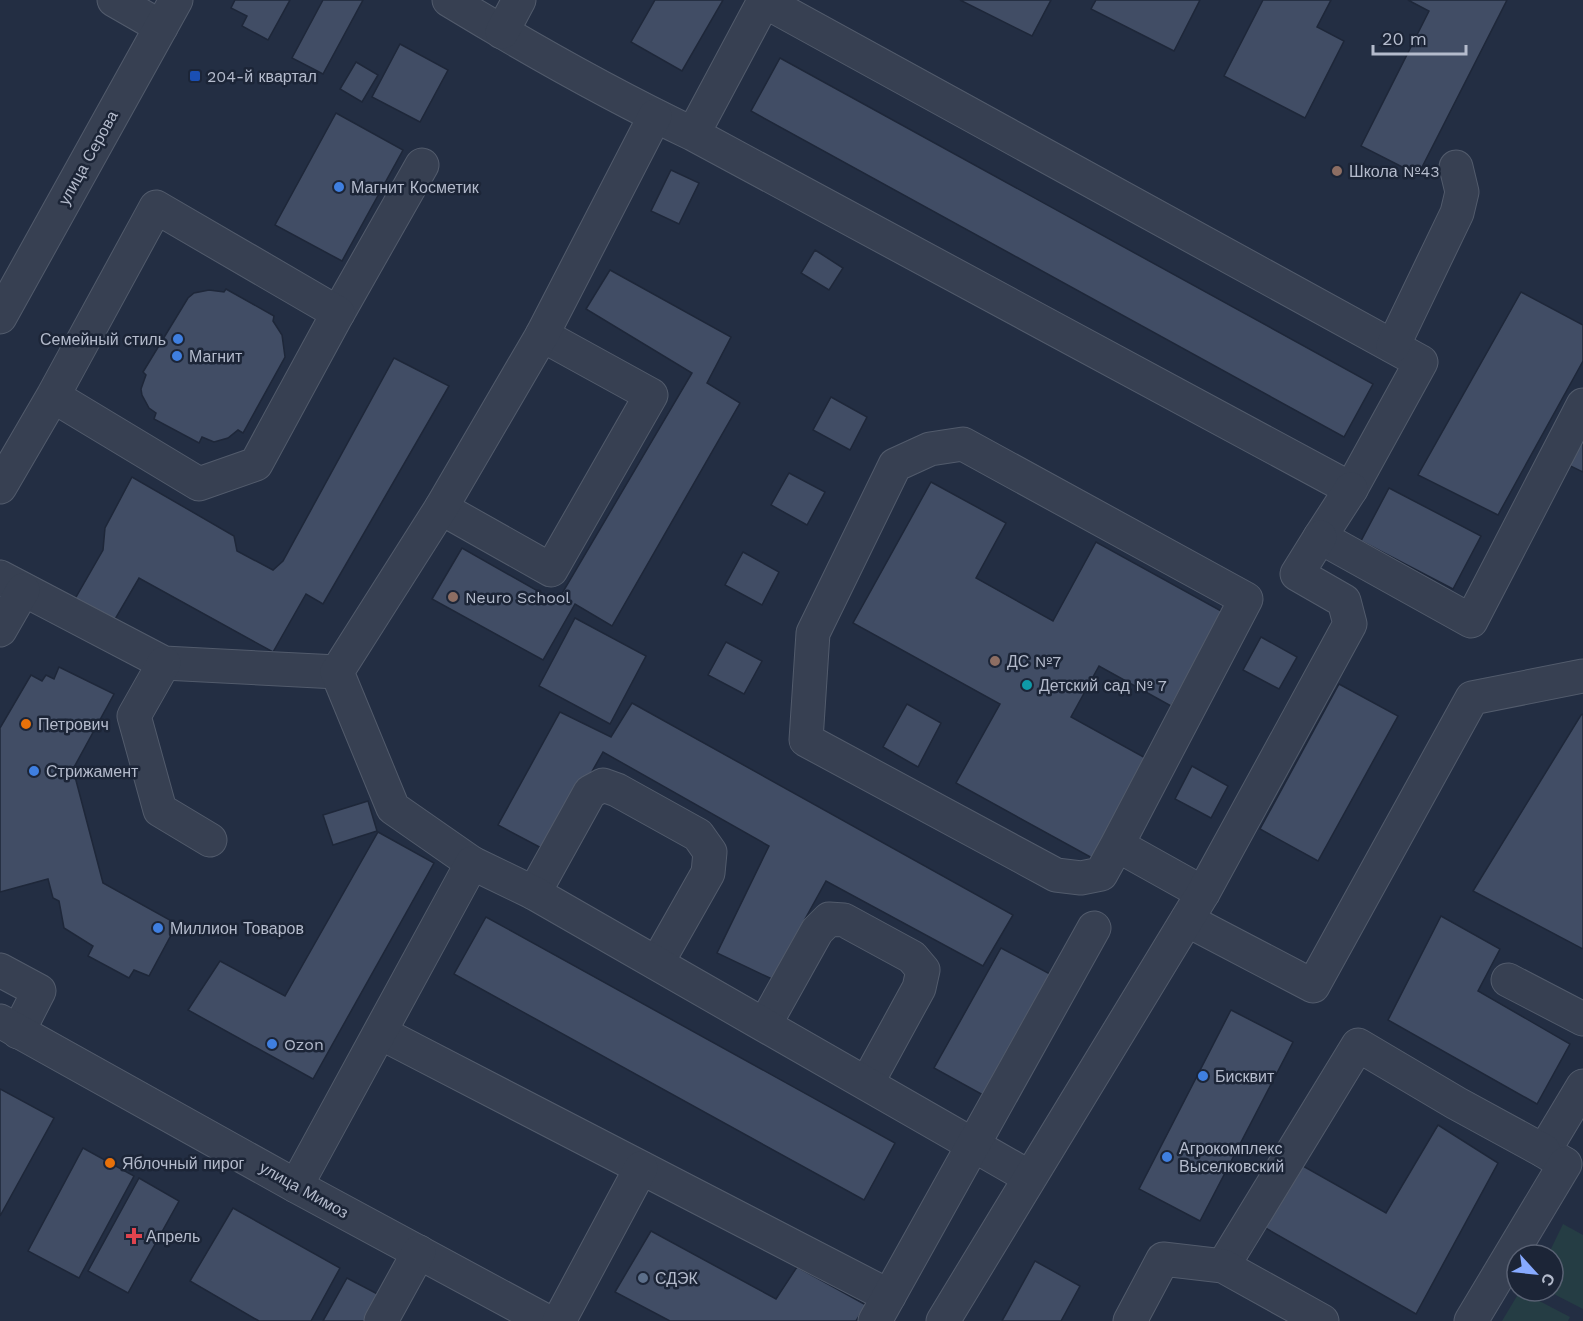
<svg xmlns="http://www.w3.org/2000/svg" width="1583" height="1321" font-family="'Work Sans',sans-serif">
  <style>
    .green { fill: #253d44 }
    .building { fill: #414d65; stroke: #1e2739; stroke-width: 1.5 }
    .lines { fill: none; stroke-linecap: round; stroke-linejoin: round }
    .minor-casing { stroke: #525b6c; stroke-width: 35 }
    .minor { stroke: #374052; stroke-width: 33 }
    .transit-dot { fill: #1a4fb4; stroke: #1c2537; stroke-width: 2 }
    .education-dot { fill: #8d6e63; stroke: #1c2537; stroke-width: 2 }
    .shop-dot { fill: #3f7fe0; stroke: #1c2537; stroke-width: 2 }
    .culture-dot { fill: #0f9aa8; stroke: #1c2537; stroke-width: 2 }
    .food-dot { fill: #e8710a; stroke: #1c2537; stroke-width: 2 }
    .health-dot { fill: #e0444e; stroke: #1c2537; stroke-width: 2 }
    .service-dot { fill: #5c6f8a; stroke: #1c2537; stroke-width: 2 }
    .labels { text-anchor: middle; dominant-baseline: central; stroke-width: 5; stroke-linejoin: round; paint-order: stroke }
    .poi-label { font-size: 16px; fill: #b4bbcc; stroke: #1c2537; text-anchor: start }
    .street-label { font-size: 16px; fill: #b4bbcc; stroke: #1c2537 }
  </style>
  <rect width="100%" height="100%" fill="#232e43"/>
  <g class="green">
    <path d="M1563,1224L1583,1235V1309L1548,1291H1553V1255H1548Z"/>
    <path d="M1520,1291L1570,1317L1568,1321H1502Z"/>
  </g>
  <g class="building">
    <path d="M235,0H290L268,40L242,26L247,16L231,8Z"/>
    <path d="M323,0H363L323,74L292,58Z"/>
    <path d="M655,0H723L682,71L631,42Z"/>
    <path d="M960,0H1051L1032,36Z"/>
    <path d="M1096,0H1200L1174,51L1091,9Z"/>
    <path d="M1263,0H1331L1317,27L1344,41L1305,118L1224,76Z"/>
    <path d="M1408,0H1507L1418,175L1361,146L1429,11Z"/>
    <path d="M400,44L448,70L420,122L372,97Z"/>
    <path d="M780,58L1373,384L1344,437L751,111Z"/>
    <path d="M356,62L378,75L362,102L340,89Z"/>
    <path d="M336,113L403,150L342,261L275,225Z"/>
    <path d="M671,170L699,183L679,224L651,211Z"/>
    <path d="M815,250L843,268L829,290L801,273Z"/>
    <path d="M610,270L731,337L707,383L740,403L612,626L575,604L543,660L432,599L462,548L557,602L692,373L586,309Z"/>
    <path d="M226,289L274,316L273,321L282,335L285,357L243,433L238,430L228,438L214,442L202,437L199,443L154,419L156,413L149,408L142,395L141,389L146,375L143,372L188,298L194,293L209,290L224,292Z"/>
    <path d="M1521,292L1583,325V361L1498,515L1418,475Z"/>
    <path d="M394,358L449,386L323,604L306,594L273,652L139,578L114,621L75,599L103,550L105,528L132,477L234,536L237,551L273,570L283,561Z"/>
    <path d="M831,397L867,417L850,450L813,430Z"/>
    <path d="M1583,424V472L1562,462Z"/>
    <path d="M789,473L825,492L807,525L771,505Z"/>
    <path d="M931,482L1006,523L976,578L1053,621L1096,542L1223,612L1171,706L1099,666L1071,717L1149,760L1094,859L956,783L1000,704L853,623Z"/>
    <path d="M1389,488L1481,536L1453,589L1361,541Z"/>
    <path d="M743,552L779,572L762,605L725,585Z"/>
    <path d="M575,618L646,656L610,724L539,686Z"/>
    <path d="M1261,637L1297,657L1279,689L1243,670Z"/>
    <path d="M726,642L762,661L744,694L708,675Z"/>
    <path d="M59,667L114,694L73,769L103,883L177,924L149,976L134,970L129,978L88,956L93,946L64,928L59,901L53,898L48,879L0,892V728L31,675L42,681L46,675L54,679Z"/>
    <path d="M1339,684L1398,716L1318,861L1260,829Z"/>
    <path d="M632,703L1013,915L983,966L826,881L772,979L717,953L769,846L603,752L547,851L498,825L560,712L611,737Z"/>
    <path d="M907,704L941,723L918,767L883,747Z"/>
    <path d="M1583,714V949L1473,891L1581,715Z"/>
    <path d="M1192,766L1228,786L1211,818L1175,799Z"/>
    <path d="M368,801L377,831L333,845L323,815Z"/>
    <path d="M378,832L434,863L313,1079L188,1010L220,961L285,996Z"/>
    <path d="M1441,916L1500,949L1478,991L1570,1044L1537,1104L1388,1020Z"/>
    <path d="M486,917L895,1143L864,1200L454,974Z"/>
    <path d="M1001,948L1050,974L983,1095L934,1068Z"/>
    <path d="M1231,1010L1293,1042L1200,1221L1139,1189Z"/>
    <path d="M0,1089L54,1118L0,1216Z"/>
    <path d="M1438,1125L1498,1163L1416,1314L1262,1226L1303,1166L1386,1213Z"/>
    <path d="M83,1148L134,1176L79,1278L28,1251Z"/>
    <path d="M139,1178L179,1201L128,1293L88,1271Z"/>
    <path d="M233,1208L340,1268L311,1321H259L190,1281Z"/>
    <path d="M651,1231L776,1299L797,1267L866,1305L856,1321H670L615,1292Z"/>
    <path d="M1035,1261L1080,1286L1061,1321H1002Z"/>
    <path d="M347,1278L387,1299L375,1321H323Z"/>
  </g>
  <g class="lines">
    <g class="minor-casing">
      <g id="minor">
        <path d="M114,0L161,27"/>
        <path d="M449,0C528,48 609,94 693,134L1351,489L1421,362L764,1L693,134"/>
        <path d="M502,32L519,0"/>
        <path d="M338,313L422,165"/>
        <path d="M0,317L176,0"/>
        <path d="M1393,346L1457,213L1462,192L1456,167"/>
        <path d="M0,487L53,396L156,207L338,313L256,464L199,484L53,396"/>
        <path d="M1351,489L1320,537L1471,621L1583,405"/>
        <path d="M441,508L551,570L651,395L542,335"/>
        <path d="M0,577L164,663L337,672"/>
        <path d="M0,630L23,590"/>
        <path d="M164,663L134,716L160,810L210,840"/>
        <path d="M1117,845L1246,599L963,444L930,449L895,465L813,633L806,740L1056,875L1081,878L1101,874L1117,845L1203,893"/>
        <path d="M472,863L393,808L337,672L441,508L542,335L655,116"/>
        <path d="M534,893L590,792L603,785L617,790L698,835L710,852L708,873L657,963"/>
        <path d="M1187,920L1313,986L1472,698L1583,676"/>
        <path d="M0,970L39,991L18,1032"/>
        <path d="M1508,980L1583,1019"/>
        <path d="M0,1021L296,1186L546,1321"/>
        <path d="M765,1024L817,931L829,919L844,920L912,957L923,970L919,988L867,1083"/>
        <path d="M381,1033L889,1296"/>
        <path d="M1563,1163L1544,1151L1583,1086"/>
        <path d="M296,1186L472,863L534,893L1029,1177"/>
        <path d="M1223,1266L1358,1045L1456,1103L1544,1151"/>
        <path d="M381,1321L419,1252"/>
        <path d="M559,1321L641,1168"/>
        <path d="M875,1321L1094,928"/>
        <path d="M943,1321L1203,893L1350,624L1344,601L1297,574L1320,537"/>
        <path d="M1130,1321L1163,1259L1223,1266L1322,1321"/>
        <path d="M1471,1321L1565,1164"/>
      </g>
    </g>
    <use href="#minor" class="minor"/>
  </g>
  <rect class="transit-dot" x="189" y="70" width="12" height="12" rx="3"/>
  <g class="education-dot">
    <circle cx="1337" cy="171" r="6"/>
    <circle cx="453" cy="597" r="6"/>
    <circle cx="995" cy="661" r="6"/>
  </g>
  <g class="shop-dot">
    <circle cx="339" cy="187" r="6"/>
    <circle cx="178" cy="339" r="6"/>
    <circle cx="177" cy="356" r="6"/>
    <circle cx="34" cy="771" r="6"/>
    <circle cx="158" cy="928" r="6"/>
    <circle cx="272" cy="1044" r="6"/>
    <circle cx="1203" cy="1076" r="6"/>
    <circle cx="1167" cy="1157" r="6"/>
  </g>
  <circle class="culture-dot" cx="1027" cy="685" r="6"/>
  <g class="food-dot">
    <circle cx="26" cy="724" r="6"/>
    <circle cx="110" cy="1163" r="6"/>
  </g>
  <path class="health-dot" d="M131 1227h6v6h6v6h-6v6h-6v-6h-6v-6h6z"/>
  <circle class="service-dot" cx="643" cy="1278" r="6"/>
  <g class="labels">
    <g class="poi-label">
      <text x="207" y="76">204-й квартал</text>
      <text x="1349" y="171">Школа №43</text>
      <text x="351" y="187">Магнит Косметик</text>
      <text x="166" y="339" text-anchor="end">Семейный стиль</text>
      <text x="189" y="356">Магнит</text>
      <text x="465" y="597">Neuro School</text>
      <text x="1007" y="661">ДС №7</text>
      <text x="1039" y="685">Детский сад № 7</text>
      <text x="38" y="724">Петрович</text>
      <text x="46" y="771">Стрижамент</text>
      <text x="170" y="928">Миллион Товаров</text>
      <text x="284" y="1044">Ozon</text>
      <text x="1215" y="1076">Бисквит</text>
      <text x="1179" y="1148">Агрокомплекс<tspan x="1179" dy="18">Выселковский</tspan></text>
      <text x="122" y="1163">Яблочный пирог</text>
      <text x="146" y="1236">Апрель</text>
      <text x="655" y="1278">СДЭК</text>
    </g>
    <g class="street-label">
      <text transform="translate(88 158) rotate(-61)">улица Серова</text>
      <text transform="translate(304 1190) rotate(29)">улица Мимоз</text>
    </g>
  </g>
  <g transform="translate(1535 1273) rotate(117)"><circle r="28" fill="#1c2537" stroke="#596173" stroke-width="1.5"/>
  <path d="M0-4.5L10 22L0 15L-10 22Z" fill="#87aaff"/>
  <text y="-9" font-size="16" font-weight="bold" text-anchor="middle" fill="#b4bbcc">С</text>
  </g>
  <path d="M1373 45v9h93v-9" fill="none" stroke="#b4bbcc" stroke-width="3"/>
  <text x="1382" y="45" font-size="18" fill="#b4bbcc" stroke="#1c2537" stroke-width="4.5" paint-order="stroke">20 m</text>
</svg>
